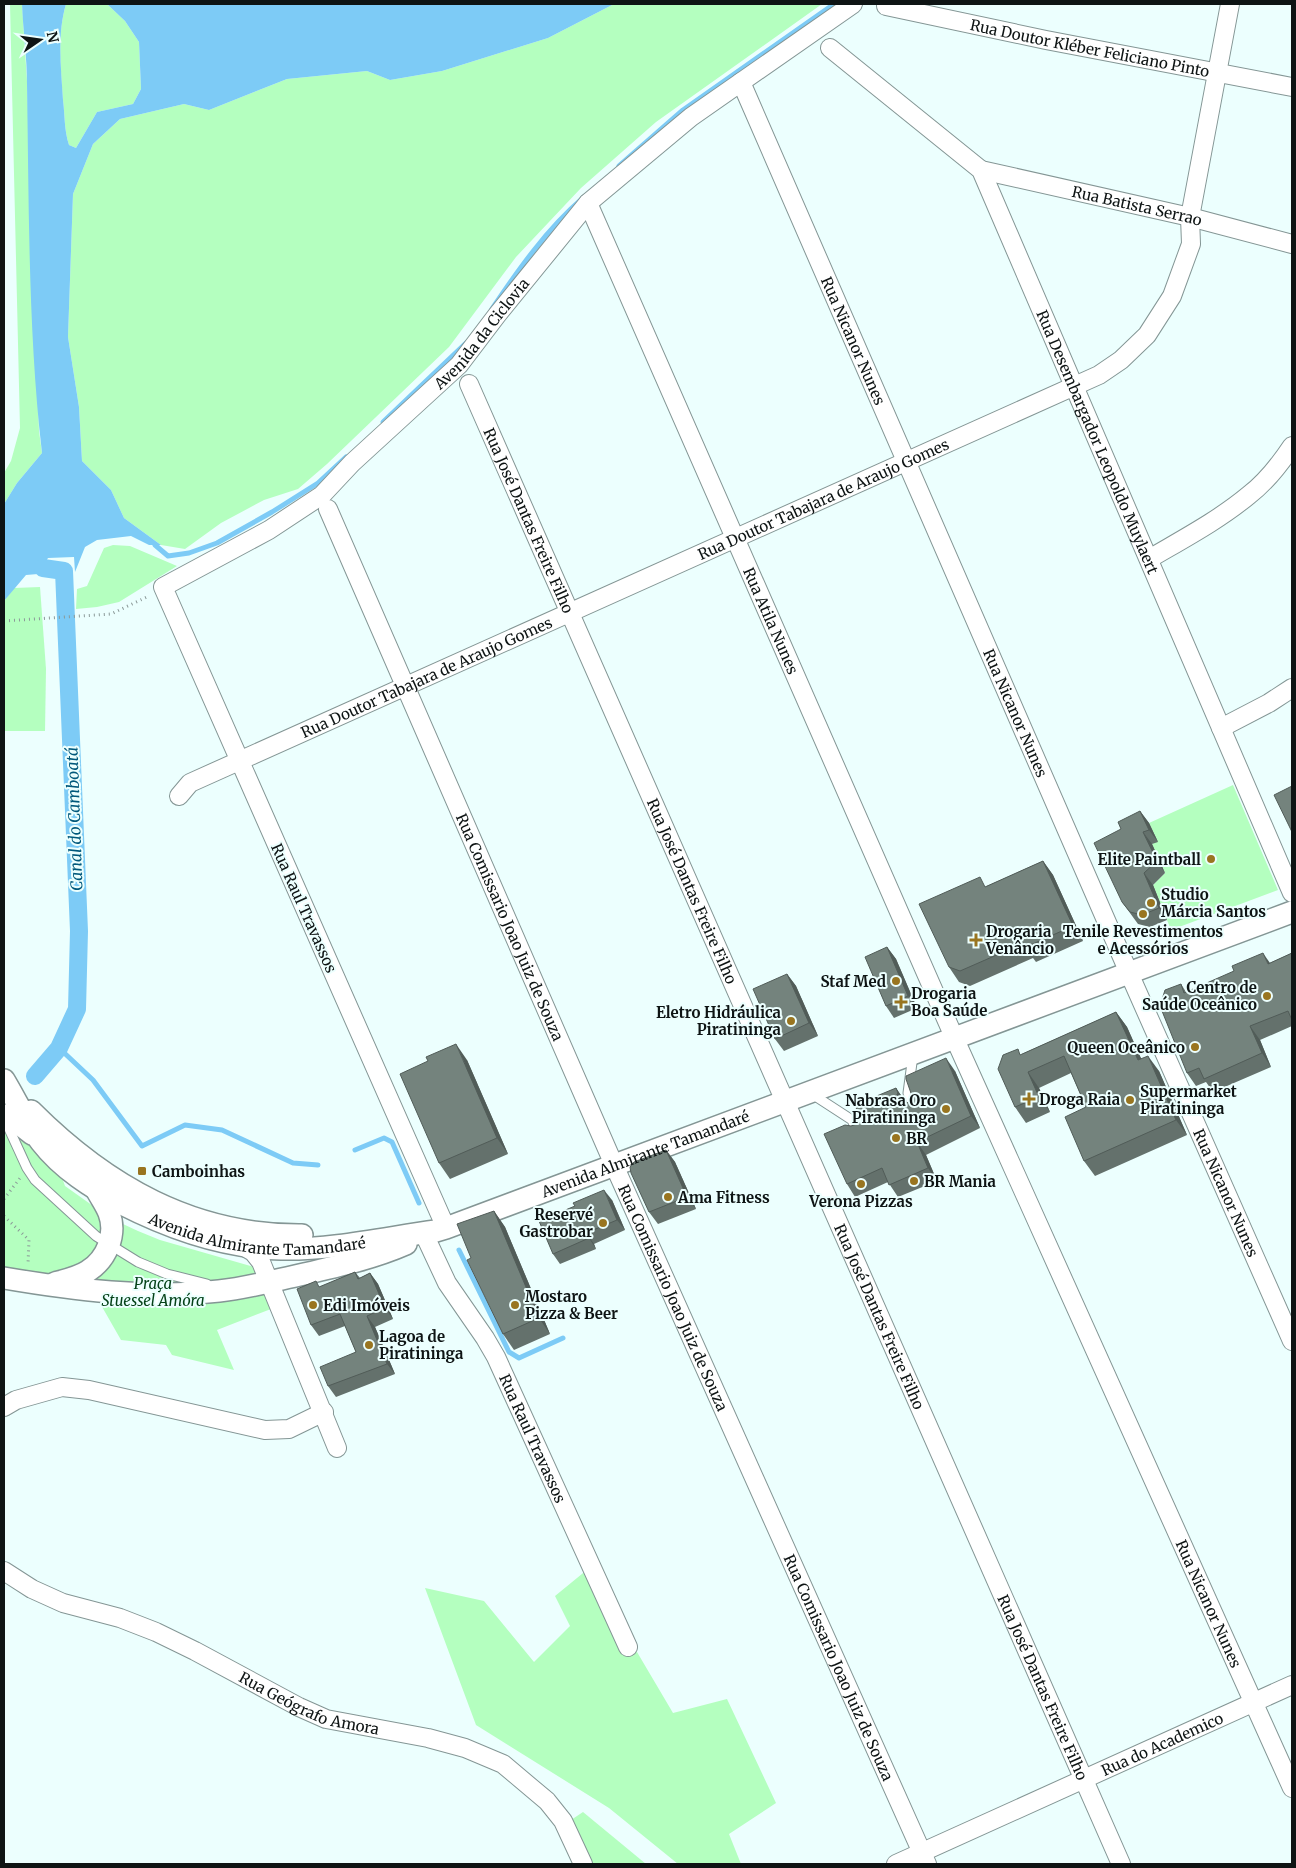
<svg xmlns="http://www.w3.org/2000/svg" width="1296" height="1868" font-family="Merriweather,serif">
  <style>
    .green { fill: #b4ffbf }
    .water { fill: #7dcbf6 }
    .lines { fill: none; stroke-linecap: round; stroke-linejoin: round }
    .stream { stroke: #7dcbf6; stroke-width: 5 }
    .canal { stroke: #7dcbf6; stroke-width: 18 }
    .service-casing { stroke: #849695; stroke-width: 11 }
    .minor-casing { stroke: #849695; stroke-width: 20 }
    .tertiary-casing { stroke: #849695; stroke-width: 24 }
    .path { stroke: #8b9998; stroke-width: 3; stroke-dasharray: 1 4; stroke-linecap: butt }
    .service { stroke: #fff; stroke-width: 9 }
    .minor { stroke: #fff; stroke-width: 18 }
    .tertiary { stroke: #fff; stroke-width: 21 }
    .wall { fill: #64716c }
    .shaded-wall { fill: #515c58 }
    .building { fill: #74837d; stroke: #515c58 }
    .poi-dot { fill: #997520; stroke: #ecfffe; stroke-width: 2 }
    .labels { text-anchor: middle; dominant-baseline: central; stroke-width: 4; stroke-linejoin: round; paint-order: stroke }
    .street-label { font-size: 15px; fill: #0e1414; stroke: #ecfffe }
    .poi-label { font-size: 15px; font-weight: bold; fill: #0e1414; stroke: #ecfffe; text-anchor: start }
    .park-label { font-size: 15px; font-style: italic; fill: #044218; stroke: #ecfffe }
    .water-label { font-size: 16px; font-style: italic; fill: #00587b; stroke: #ecfffe }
  </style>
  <rect width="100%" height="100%" fill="#ecfffe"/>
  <g class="green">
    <path d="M10,4H22L27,81L39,431L42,453L17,483L4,504V473L11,461L20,428Z"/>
    <path d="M66,4H107L125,21L139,42L141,89L133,104L97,112L76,148L69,145C64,129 65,116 63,100C61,68 57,34 66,4Z"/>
    <path d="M614,4H822L656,122L581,188L516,257L449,347L327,464L298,489L264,500L221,523L185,549L161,545L124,518L111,490L82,461L79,407L68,337L73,194L93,144L120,119L184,104L209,110L287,79L367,71L390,80L442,71L548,38Z"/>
    <path d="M113,545L130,546L177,566L119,602L97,607L76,609L77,589L87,586L104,548Z"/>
    <path d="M40,587L46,669L45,731H4V601L14,588Z"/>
    <path d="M1233,785L1278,890L1171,930L1153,885L1165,873L1152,844L1157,841L1149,823Z"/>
    <path d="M4,1127L21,1135L33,1149L60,1172L65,1186L110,1218L138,1231L160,1240L254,1267L271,1309L217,1330L234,1370L172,1355L166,1345L121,1340L93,1291L4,1278Z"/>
    <path d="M588,1569L673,1713L727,1699L776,1803L729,1834L741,1864H678L609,1808L476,1725L425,1588L484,1601L534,1662L570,1626L555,1596Z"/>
    <path d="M583,1812L646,1864H580L568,1822Z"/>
  </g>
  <path class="water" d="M22,4H66C57,34 61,68 63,100C65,116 64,129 69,145L76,148L97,112L133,104L141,89L139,42L125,21L107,4H614L548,38L442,71L390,80L367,71L287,79L209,110L184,104L120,119L93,144L73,194L68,337L79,407L82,461L111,490L124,518L161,545H149L131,536L97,540L85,547L75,572L74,557L48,558L38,574L26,575L4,601V504L17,483L42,453C28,331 29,206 27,84C27,57 23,30 22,4Z"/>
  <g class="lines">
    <g class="stream">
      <path d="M619,166L683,110L834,4"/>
      <path d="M492,309C518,270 547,229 583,198"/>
      <path d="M383,422L466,343"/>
      <path d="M155,545L168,556L189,553L217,543L272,512L318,483L346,457"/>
      <path d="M59,1048L93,1080L142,1146L185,1125L222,1130L293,1163L318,1165"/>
      <path d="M355,1150L384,1138L392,1142L419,1203"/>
      <path d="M459,1250L509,1352L519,1358L563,1338"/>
    </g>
    <path class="canal" d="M35,1076L59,1048L77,1009L79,931L64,571L43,568"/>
    <g class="service-casing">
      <g id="service">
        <path d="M913,1055L908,1093L915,1108"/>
        <path d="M812,1094L852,1120L858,1133L860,1132"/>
        <path d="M5,1120L27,1168L35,1180L96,1236L138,1262L167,1274L207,1284"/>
      </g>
    </g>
    <g class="minor-casing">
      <g id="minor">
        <path id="s1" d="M886,6L1046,40L1292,87"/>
        <path id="s2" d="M830,48L981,170L1292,893"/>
        <path id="s3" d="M741,82L1129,973L1292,1341"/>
        <path id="s4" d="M981,170L1190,217L1292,244"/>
        <path id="s5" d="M588,203L954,1037L1292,1788"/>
        <path id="s6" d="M469,384L1121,1864"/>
        <path id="s7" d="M328,509L614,1165L927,1864"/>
        <path d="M1149,559C1183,539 1219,520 1249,495C1266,482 1280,464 1292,446"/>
        <path d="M1221,728L1269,703L1292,688"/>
        <path id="s8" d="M179,796L190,783L1099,375L1121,360L1147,335L1172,296L1191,244L1190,217L1230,4"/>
        <path id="s9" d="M446,1228L163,587L269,530L322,495L352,463L459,365L497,315L588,203L691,117L853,4"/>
        <path id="s10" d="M425,1236L447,1283L485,1338L496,1357L628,1647"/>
        <path d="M241,1245L253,1252L261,1262L337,1448"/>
        <path d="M4,1407L16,1400L62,1387L89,1390L265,1430L289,1429L324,1412"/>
        <path id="s11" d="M4,1571L32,1589L63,1603L120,1618L156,1632L195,1651L299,1707L326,1719L428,1738L465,1748L503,1764L547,1801L563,1821L583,1864"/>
        <path id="s12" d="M896,1864L1292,1685"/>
      </g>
    </g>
    <g class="tertiary-casing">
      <g id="tertiary">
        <path id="s13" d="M4,1080C16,1100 27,1123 41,1142C62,1169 92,1188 122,1204C171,1229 226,1248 281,1249C333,1250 385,1238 436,1231L446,1228L1292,912"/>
        <path d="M31,1111C106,1186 193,1236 302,1235"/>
        <path d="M4,1115L14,1120L32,1134"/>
        <path d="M4,1278C74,1290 147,1299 219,1291C248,1288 276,1280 304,1274C339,1266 374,1258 406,1244"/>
        <path d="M55,1283C66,1280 79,1277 88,1271C107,1259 117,1234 109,1213C106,1205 100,1197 96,1189"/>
      </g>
    </g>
    <g class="path">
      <path d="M4,621L111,614L149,596"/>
      <path d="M4,1199L20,1178"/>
      <path d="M4,1216L29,1240L28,1264"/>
    </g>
    <use href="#service" class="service"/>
    <use href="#minor" class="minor"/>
    <use href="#tertiary" class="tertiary"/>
  </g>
  <g class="wall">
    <path d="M1140,811L1149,823L1158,842L1152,844L1165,873L1153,885L1167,920L1150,927L1138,924L1122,902L1121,829Z"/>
    <path d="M1043,861L1053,875L1083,941L1036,962L1033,958L970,986L959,982L949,967L987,886Z"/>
    <path d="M887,947L896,959L917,1008L894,1018L886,1006Z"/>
    <path d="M1292,953V1026L1260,1040L1271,1067L1213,1092L1206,1082L1196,1086L1187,1073L1181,984L1186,992L1270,963Z"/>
    <path d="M787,974L796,986L818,1036L784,1051L775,1039Z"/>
    <path d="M1116,1012L1127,1027L1141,1059L1159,1071L1187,1135L1095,1176L1084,1161L1086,1107L1071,1073L1039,1088L1050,1112L1026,1123L1015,1107L1022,1054Z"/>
    <path d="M467,1060L508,1154L450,1179L439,1163Z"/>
    <path d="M955,1071L980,1128L926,1155L937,1181L898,1197L888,1182L855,1197L847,1184L851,1126L862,1122L864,1120L857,1110L896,1088L906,1103L909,1102L912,1096Z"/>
    <path d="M666,1150L675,1162L696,1209L658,1224L649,1212Z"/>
    <path d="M612,1200L625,1230L594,1244L596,1249L560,1264L553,1254Z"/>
    <path d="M494,1211L505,1227L550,1334L514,1350L503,1334L471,1258Z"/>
    <path d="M355,1272L360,1278L370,1273L378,1284L393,1319L375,1327L395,1374L336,1397L328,1386L356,1352L345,1326L319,1336L311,1325L320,1287Z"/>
  </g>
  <g class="shaded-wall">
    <path d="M1140,811L1149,823L1158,842L1149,830Z"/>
    <path d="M1143,832L1152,844L1165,873L1157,861Z"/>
    <path d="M1043,861L1053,875L1083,941L1073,926Z"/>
    <path d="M1144,873L1153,885L1167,920L1159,908Z"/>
    <path d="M887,947L896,959L917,1008L908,996Z"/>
    <path d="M1263,953L1272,966L1268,964Z"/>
    <path d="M787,974L796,986L818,1036L809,1023Z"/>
    <path d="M1116,1012L1127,1027L1149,1076L1138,1060Z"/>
    <path d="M1250,1026L1260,1040L1271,1067L1262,1053Z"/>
    <path d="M456,1044L467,1060L508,1154L497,1138Z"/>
    <path d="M1148,1056L1159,1071L1187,1135L1176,1120Z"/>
    <path d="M946,1058L955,1071L980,1128L971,1116Z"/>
    <path d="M1028,1072L1039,1088L1050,1112L1039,1097Z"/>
    <path d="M896,1088L905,1101L907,1106L903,1112L896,1104L894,1099Z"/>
    <path d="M917,1142L926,1155L937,1181L928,1168Z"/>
    <path d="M666,1150L675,1162L696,1209L687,1197Z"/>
    <path d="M604,1190L612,1200L625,1230L617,1220Z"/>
    <path d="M494,1211L505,1227L550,1334L539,1318Z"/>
    <path d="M586,1233L594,1244L596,1249L589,1238Z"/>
    <path d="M370,1273L378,1284L393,1319L385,1308Z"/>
    <path d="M367,1316L375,1327L395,1374L387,1364Z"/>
  </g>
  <g class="building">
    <path d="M1292,786V832L1274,795Z"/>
    <path d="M1140,811L1149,830L1143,832L1157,861L1144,873L1159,908L1142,915L1130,912L1122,902L1094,843L1121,829L1118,822Z"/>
    <path d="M1043,861L1073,926L1026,947L1024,943L960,971L949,967L919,904L980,877L985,887Z"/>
    <path d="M887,947L908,996L886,1006L865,957Z"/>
    <path d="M1263,953L1268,964L1292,953V1020L1288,1011L1250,1026L1262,1053L1204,1079L1199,1068L1187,1073L1160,1006L1165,990L1181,984L1184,993L1234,971L1232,966Z"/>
    <path d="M787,974L809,1023L775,1039L753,989Z"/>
    <path d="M1116,1012L1138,1060L1148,1056L1176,1120L1084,1161L1065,1117L1086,1107L1064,1056L1028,1072L1039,1097L1015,1107L998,1069L1003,1055L1018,1049L1020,1055Z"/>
    <path d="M456,1044L497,1138L439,1163L400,1074L428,1061L426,1057Z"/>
    <path d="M946,1058L971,1116L917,1142L928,1168L889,1185L882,1168L847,1184L824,1134L845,1125L851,1126L862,1122L865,1118V1114L860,1110H857L855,1105L896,1088L898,1093L894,1099L896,1104L900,1106L909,1102L912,1096L906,1079V1076Z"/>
    <path d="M666,1150L687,1197L649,1212L631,1173L630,1167L634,1162Z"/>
    <path d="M604,1190L617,1220L586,1233L589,1238L553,1254L539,1221L575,1206L573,1203Z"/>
    <path d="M494,1211L539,1318L503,1334L467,1260L471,1258L457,1224Z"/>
    <path d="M355,1272L358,1279L370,1273L385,1308L367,1316L387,1364L328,1386L320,1367L356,1352L340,1314L311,1325L297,1289L316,1281L319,1287Z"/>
  </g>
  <g class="poi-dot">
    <circle cx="1211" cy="859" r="5"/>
    <circle cx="1151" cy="903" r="5"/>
    <circle cx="1143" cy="914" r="5"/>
    <path d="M973.5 932.5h5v5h5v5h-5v5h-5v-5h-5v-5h5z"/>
    <circle cx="896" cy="981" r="5"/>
    <circle cx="1267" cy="996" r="5"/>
    <path d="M898.5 994.5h5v5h5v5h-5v5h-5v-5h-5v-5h5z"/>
    <circle cx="791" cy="1021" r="5"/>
    <circle cx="1195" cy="1047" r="5"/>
    <path d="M1026.5 1091.5h5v5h5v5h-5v5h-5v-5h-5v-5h5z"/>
    <circle cx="1130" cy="1100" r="5"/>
    <circle cx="946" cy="1109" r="5"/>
    <circle cx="896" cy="1138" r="5"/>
    <rect x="137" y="1166" width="10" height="10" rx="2.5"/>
    <circle cx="914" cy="1181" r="5"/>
    <circle cx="861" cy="1184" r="5"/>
    <circle cx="668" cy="1197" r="5"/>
    <circle cx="603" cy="1223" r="5"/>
    <circle cx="313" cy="1305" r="5"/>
    <circle cx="515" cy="1305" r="5"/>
    <circle cx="369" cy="1345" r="5"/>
  </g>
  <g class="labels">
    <g class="street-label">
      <text stroke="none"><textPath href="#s1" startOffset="208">Rua Doutor Kléber Feliciano Pinto</textPath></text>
      <text stroke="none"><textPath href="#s4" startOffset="160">Rua Batista Serrao</textPath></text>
      <text stroke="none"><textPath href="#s9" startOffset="1112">Avenida da Ciclovia</textPath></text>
      <text stroke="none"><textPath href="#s3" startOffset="282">Rua Nicanor Nunes</textPath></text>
      <text stroke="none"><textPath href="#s2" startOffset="490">Rua Desembargador Leopoldo Muylaert</textPath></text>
      <text stroke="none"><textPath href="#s8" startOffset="711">Rua Doutor Tabajara de Araujo Gomes</textPath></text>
      <text stroke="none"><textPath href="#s6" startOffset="149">Rua José Dantas Freire Filho</textPath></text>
      <text stroke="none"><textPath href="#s5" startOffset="456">Rua Atila Nunes</textPath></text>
      <text stroke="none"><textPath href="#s8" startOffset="276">Rua Doutor Tabajara de Araujo Gomes</textPath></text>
      <text stroke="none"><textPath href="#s3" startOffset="688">Rua Nicanor Nunes</textPath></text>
      <text stroke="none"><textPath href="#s6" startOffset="554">Rua José Dantas Freire Filho</textPath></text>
      <text transform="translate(304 908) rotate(66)">Rua Raul Travassos</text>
      <text stroke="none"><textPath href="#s7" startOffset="456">Rua Comissario Joao Juiz de Souza</textPath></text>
      <text stroke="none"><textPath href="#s13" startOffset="721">Avenida Almirante Tamandaré</textPath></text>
      <text stroke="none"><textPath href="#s3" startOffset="1212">Rua Nicanor Nunes</textPath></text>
      <text stroke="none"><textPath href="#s13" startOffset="316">Avenida Almirante Tamandaré</textPath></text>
      <text stroke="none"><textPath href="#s7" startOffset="861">Rua Comissario Joao Juiz de Souza</textPath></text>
      <text stroke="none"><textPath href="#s6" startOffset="1019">Rua José Dantas Freire Filho</textPath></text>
      <text stroke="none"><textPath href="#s10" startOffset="230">Rua Raul Travassos</textPath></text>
      <text stroke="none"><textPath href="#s5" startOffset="1532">Rua Nicanor Nunes</textPath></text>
      <text stroke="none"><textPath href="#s7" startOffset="1266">Rua Comissario Joao Juiz de Souza</textPath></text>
      <text stroke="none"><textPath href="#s6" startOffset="1424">Rua José Dantas Freire Filho</textPath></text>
      <text stroke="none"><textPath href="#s11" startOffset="335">Rua Geógrafo Amora</textPath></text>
      <text stroke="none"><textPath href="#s12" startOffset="292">Rua do Academico</textPath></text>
    </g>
    <g class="poi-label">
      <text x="1201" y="859" text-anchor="end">Elite Paintball</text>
      <text x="1161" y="894">Studio<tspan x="1161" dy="17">Márcia Santos</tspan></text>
      <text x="986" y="931">Drogaria<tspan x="986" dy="17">Venâncio</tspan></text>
      <text x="1143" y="931" text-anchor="middle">Tenile Revestimentos<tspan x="1143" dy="17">e Acessórios</tspan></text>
      <text x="886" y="981" text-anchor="end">Staf Med</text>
      <text x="1257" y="987" text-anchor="end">Centro de<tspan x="1257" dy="17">Saúde Oceânico</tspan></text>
      <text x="911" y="993">Drogaria<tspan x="911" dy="17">Boa Saúde</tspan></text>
      <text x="781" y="1012" text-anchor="end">Eletro Hidráulica<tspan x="781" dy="17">Piratininga</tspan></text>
      <text x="1185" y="1047" text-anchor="end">Queen Oceânico</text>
      <text x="1140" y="1091">Supermarket<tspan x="1140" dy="17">Piratininga</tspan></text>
      <text x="1039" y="1099">Droga Raia</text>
      <text x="936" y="1100" text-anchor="end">Nabrasa Oro<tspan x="936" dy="17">Piratininga</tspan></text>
      <text x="906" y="1138">BR</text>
      <text x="152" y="1171">Camboinhas</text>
      <text x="924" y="1181">BR Mania</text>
      <text x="678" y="1197">Ama Fitness</text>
      <text x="861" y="1201" text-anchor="middle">Verona Pizzas</text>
      <text x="593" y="1214" text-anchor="end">Reservé<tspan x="593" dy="17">Gastrobar</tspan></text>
      <text x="525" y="1296">Mostaro<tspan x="525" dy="17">Pizza &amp; Beer</tspan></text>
      <text x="323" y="1305">Edi Imóveis</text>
      <text x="379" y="1336">Lagoa de<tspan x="379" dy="17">Piratininga</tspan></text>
    </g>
    <g class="park-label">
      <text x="153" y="1283">Praça<tspan x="153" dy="17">Stuessel Amóra</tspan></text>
    </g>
    <g class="water-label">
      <text transform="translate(74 819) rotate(-92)">Canal do Camboatá</text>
    </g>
  </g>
  <rect width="1296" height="1868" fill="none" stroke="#0e1414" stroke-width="10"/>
  <g transform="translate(40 40) rotate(77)" stroke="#ecfffe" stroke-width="4" paint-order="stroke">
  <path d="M0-4L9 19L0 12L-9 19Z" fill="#0e1414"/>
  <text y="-8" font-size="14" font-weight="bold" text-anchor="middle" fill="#0e1414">N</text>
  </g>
</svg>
